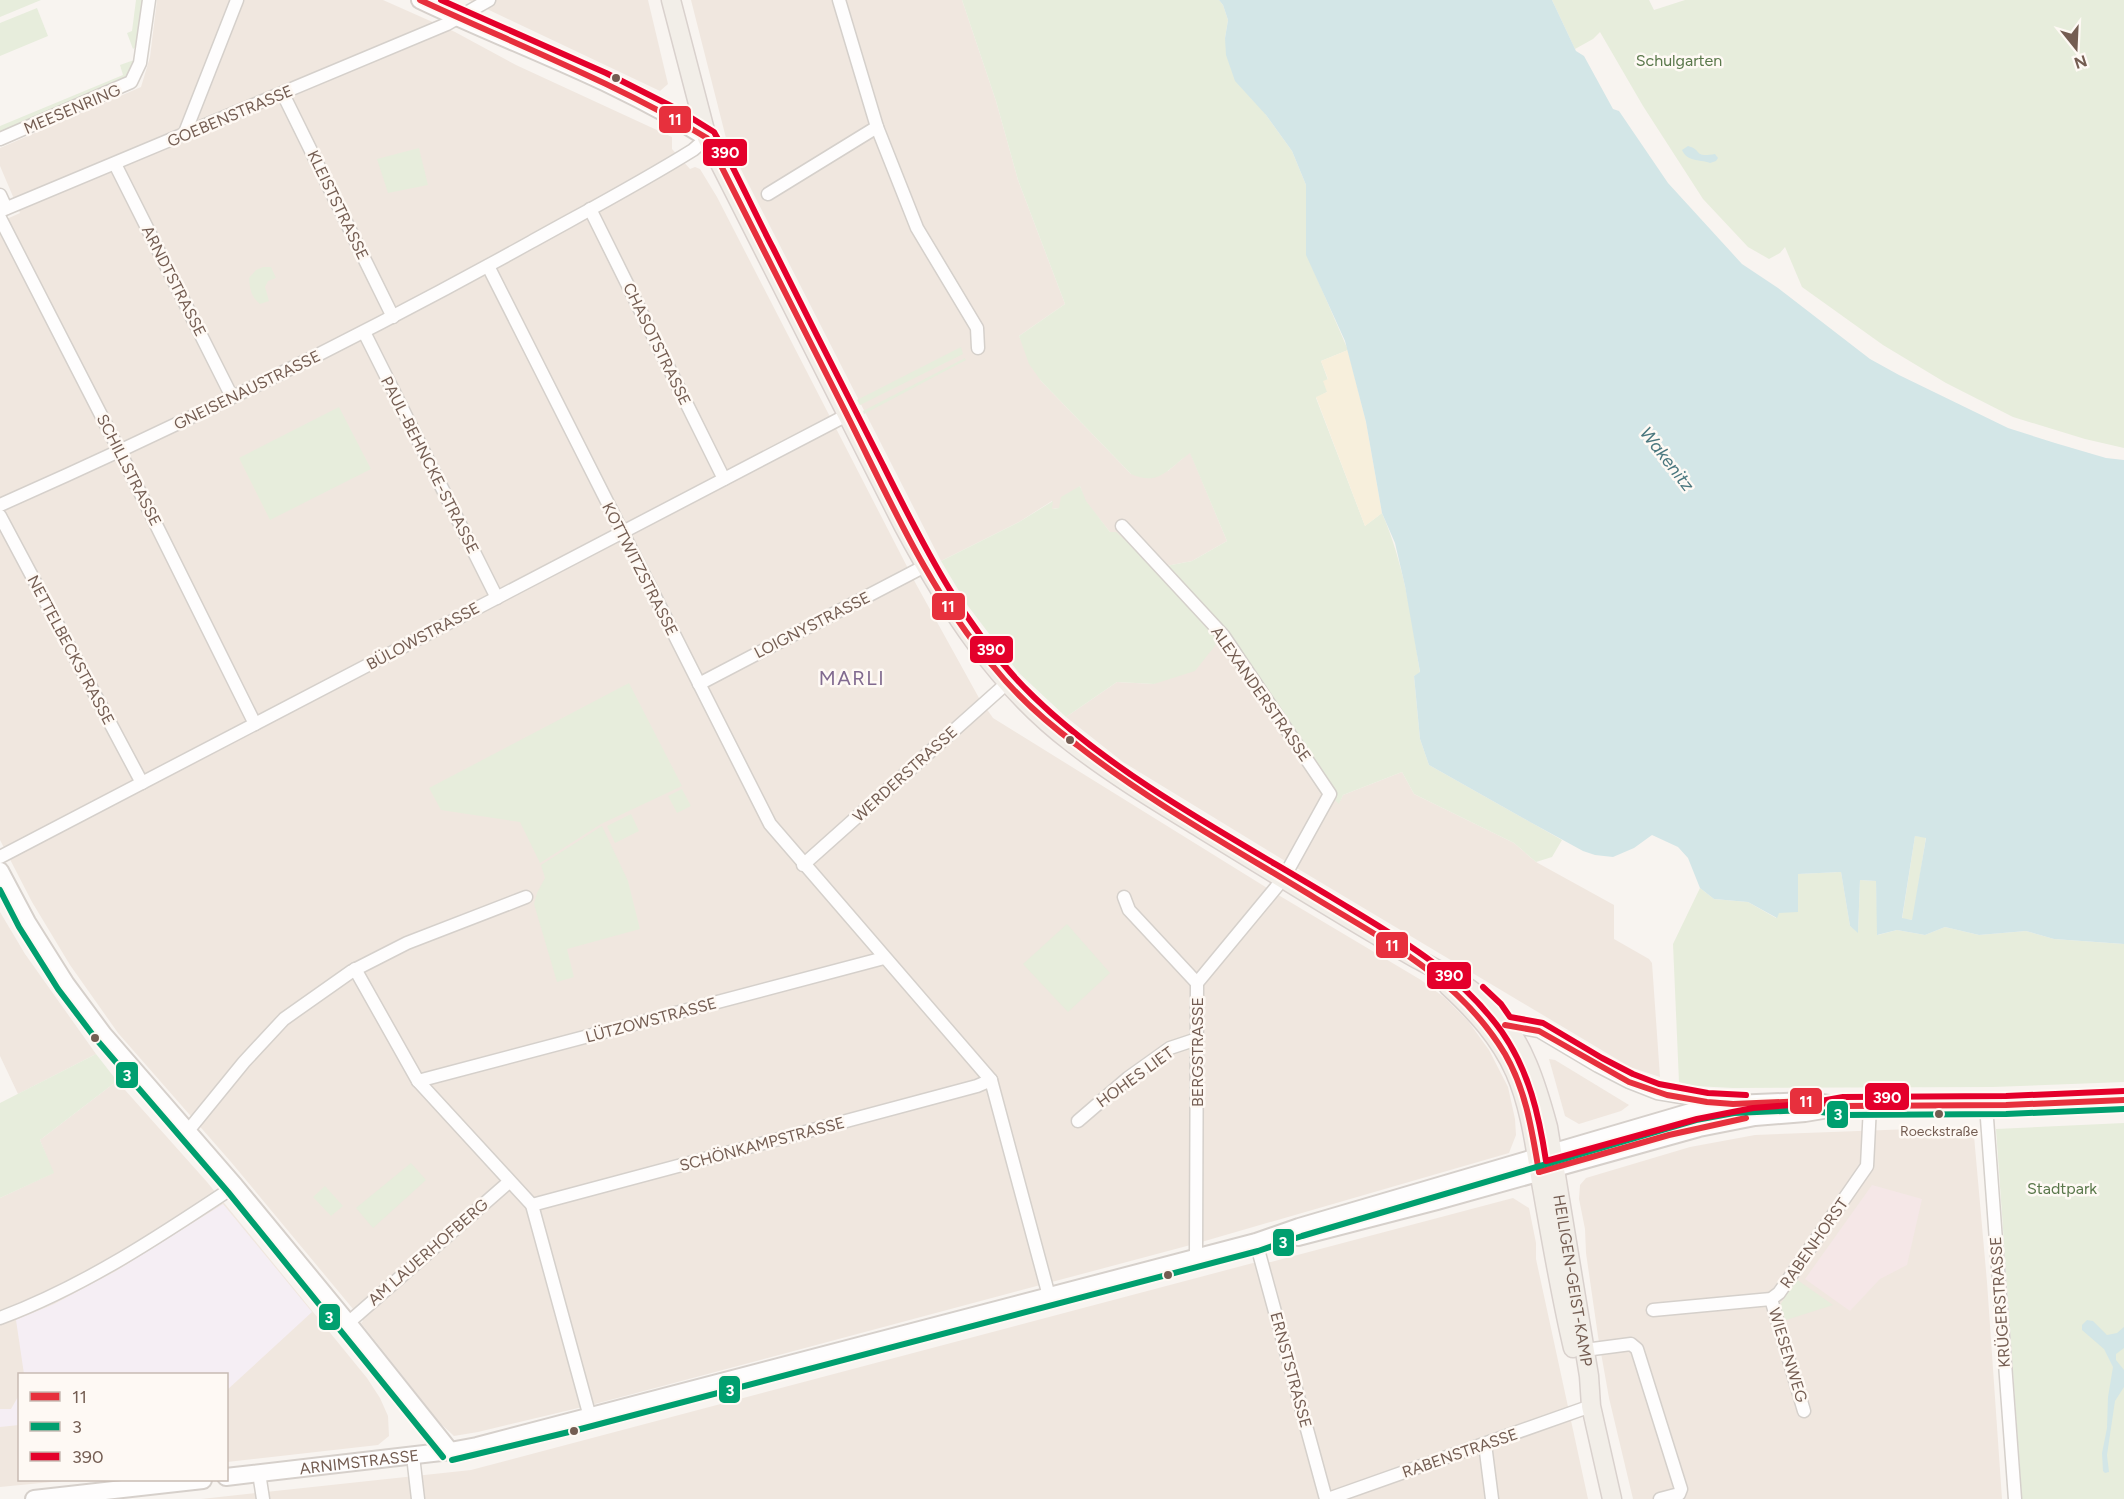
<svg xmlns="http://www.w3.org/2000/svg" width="2124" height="1499" font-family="Figtree,sans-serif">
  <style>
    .residential { fill: #f0e7df }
    .education { fill: #f5eef4 }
    .medical { fill: #f5e7e7 }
    .green { fill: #e7eddc }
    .sand { fill: #f7efdc }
    .water { fill: #d3e6e7; fill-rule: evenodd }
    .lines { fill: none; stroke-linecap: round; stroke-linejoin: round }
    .street-casing { stroke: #d5d0cb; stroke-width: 15 }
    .secondary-casing { stroke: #d6d0cb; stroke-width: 20 }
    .primary-casing { stroke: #d9d1cd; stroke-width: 21 }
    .street { stroke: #fefdfd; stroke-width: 12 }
    .secondary { stroke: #fefdfd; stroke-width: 16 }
    .primary { stroke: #f2eee8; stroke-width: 18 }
    .bus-1-casing { stroke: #fef9f4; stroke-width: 10 }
    .bus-2-casing { stroke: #fef9f4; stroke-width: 10 }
    .bus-3-casing { stroke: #fef9f4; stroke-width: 10 }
    .bus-1 { stroke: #e7303d; stroke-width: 6 }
    .bus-2 { stroke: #009f6f; stroke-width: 6 }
    .bus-3 { stroke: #e4002b; stroke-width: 6 }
    .bus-dot { fill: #745d52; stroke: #fef9f4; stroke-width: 2 }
    .labels { text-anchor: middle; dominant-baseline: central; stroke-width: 5; stroke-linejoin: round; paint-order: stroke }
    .bus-label { font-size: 14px; fill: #745d52; stroke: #fef9f4 }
    .park-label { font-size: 16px; fill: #5a784b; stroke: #fef9f4 }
    .street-label { font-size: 16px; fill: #745d52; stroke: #fef9f4 }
    .water-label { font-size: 18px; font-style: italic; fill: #4a777e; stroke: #fef9f4 }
    .quarter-label { font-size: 20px; letter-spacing: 1.5px; fill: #816a8f; stroke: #fef9f4 }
    .line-badge { stroke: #fef9f4; stroke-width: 2 }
    .badge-label { font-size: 16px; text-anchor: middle; font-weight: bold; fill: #fff }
  </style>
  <rect width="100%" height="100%" fill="#f8f4f0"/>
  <g class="residential">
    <path d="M157,0H383L455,32L516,65L672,137V149L690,169L695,167L700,169L717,197L916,584L979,698L993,718L1280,896L1421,980L1445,998L1468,1021L1489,1050L1508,1087L1515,1119L1516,1135L1509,1153L1198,1243L595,1404L478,1432L454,1436L440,1423L361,1323L363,1321L231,1162L118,1033L70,965L32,902L0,840V222L20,213L0,166V148L141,87L150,57Z"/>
    <path d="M468,0H648L668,84L660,91Z"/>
    <path d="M691,0H962L996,101L1018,180L1065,304L1019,336L1041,381L1131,474L1168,471L1190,452L1227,541L1192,561L1156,568L1110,532L1085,501L1080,486L1059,508L1052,509V501L1019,522L941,561L727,142Z"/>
    <path d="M1218,642L1323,790L1339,803L1343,795L1402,772L1414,794L1514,843L1536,862L1614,905V939L1649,959L1652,963L1660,1077L1630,1067L1295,867L1123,762L1066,717L1117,682L1154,684Z"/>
    <path d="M0,912L25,954L96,1054L18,1094L0,1056Z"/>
    <path d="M1549,1059L1555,1060L1629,1105L1621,1111L1579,1124L1565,1116Z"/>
    <path d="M117,1081L207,1182L367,1378L380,1398L388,1416L389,1436L378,1445L227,1462L226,1374H20V1480H72L0,1487V1198L53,1173L40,1140Z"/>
    <path d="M1965,1127L1971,1130L1974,1136L1987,1282L2002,1499H1633L1609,1398L1598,1336L1586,1253L1585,1229L1579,1199L1580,1185L1586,1178L1690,1147L1755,1135Z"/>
    <path d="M1513,1198L1529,1208L1536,1243V1259L1588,1499H201L471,1470L1253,1263L1271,1262Z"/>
  </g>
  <g class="education">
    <path d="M223,1204L312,1312L227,1390L226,1374H24L16,1320L54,1304L116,1271Z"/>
    <path d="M19,1395V1425L0,1427V1409H11Z"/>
  </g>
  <path class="medical" d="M1872,1185L1922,1199L1907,1265L1880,1279L1850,1311L1805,1279Z"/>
  <g class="green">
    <path d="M0,0H41L0,17Z"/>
    <path d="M136,0H145L138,45L133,49L127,33L132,31Z"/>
    <path d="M962,0H1219L1223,5L1228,20L1225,38L1266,115L1292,151L1306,185L1307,255L1348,350L1321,361L1328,380L1327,392L1316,398L1365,526L1382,513C1404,564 1412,618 1420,673L1414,676L1420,739L1429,765L1562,840L1552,857L1536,862L1514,843L1414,794L1402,772L1343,795L1339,804L1323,790L1218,642L1195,671L1154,684L1117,682L1066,717L1019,673L968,606L941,561L1019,522L1053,501L1052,509L1059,508L1061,497L1080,486L1086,501L1110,532H1116L1156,568L1192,561L1227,541L1190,453C1169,468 1159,487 1131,474L1041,381L1029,364L1019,336L1065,304L1018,180L996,101Z"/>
    <path d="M1552,0H1649L1654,10L1685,0H2124V448L2085,439L2013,417L1946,383L1883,345L1802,287L1785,247L1780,253L1769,259L1748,247L1703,199L1643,106L1600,32L1593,39L1575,49Z"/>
    <path d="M37,8L48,36L0,56V23Z"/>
    <path d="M134,60H135L130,77L0,134V126L123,75L120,65Z"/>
    <path d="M419,148L428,185L388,193L377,159Z"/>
    <path d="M263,267H271L276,278L268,281L265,287L269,301L260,304C251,297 250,289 249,278L256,270Z"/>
    <path d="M961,347L963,354L860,405L857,400Z"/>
    <path d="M965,358L966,360L864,414L863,411Z"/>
    <path d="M339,407L371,469L270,520L239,458Z"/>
    <path d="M629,683L682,786L601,824L540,863L520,822L441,810L429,788Z"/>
    <path d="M682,789L691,806L677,813L668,796Z"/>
    <path d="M631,814L639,831L615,843L607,826Z"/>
    <path d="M602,826L628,881L640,929L567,949L574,977L557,982L534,904L537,893L545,878L541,865Z"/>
    <path d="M1915,836L1926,837L1913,920L1902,919Z"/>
    <path d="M1841,872L1850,926L1858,932L1860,880L1876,881L1878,935L1897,930L1925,935L1945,927L1979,935L2026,931L2054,939L2124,944V1082L1993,1087L1733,1088L1695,1086L1679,1082L1673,944L1700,888L1714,899L1748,902L1776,918L1797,874Z"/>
    <path d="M1067,924L1110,973L1068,1012L1023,964Z"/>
    <path d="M96,1054L117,1081L40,1140L54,1173L0,1198V1103Z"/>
    <path d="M2124,1123V1499H2022L1996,1129Z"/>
    <path d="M411,1163L426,1180L373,1228L356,1208Z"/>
    <path d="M325,1186L343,1206L331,1216L313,1197Z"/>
    <path d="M1796,1279L1833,1305L1783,1321L1779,1307Z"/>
  </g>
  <path class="sand" d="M1348,350L1366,422L1382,513L1365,526L1316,397L1327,392L1323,381L1328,379L1321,361Z"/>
  <g class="water">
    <path d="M1219,0H1552L1576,51L1584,56L1613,109L1619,111L1668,183L1742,264L1778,288L1870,359L1899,375L2008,428L2055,443L2106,458L2124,460V944L2054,939L2026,931L1979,935L1945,927L1925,935L1897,930L1877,935L1876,881L1860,880L1858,933L1850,926L1841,872L1798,874V912L1779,913L1777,918L1748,902L1714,899L1700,888L1688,858L1678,847L1652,835L1634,848L1613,857L1595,855L1583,851L1530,822L1429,765L1420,739L1414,676L1420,672L1405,586L1395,543L1382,513L1366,422L1345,341L1306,255V185L1292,151L1266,115L1235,81L1226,55L1225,38L1228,20L1223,5ZM1915,836L1926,838L1912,920L1902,918Z"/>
    <path d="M1688,146C1703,150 1693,158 1715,154L1718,158L1716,161L1710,163C1699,159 1687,162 1682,150Z"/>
    <path d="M2087,1320L2093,1321L2107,1335L2117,1333L2124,1327V1348L2116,1354V1360L2124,1370V1387L2115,1401L2107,1455L2109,1472L2105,1473L2103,1471L2102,1453L2107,1428L2108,1397L2113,1367L2104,1349L2082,1330V1325Z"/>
  </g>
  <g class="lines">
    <g class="street-casing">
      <g id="street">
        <path d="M839,0L877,127L917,228L977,328L978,348"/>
        <path d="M283,94L393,317"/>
        <path d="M184,135L237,0"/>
        <path d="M0,139L131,82L140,63L149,0"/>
        <path d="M115,164L232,397"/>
        <path d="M768,194L877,127"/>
        <path d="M0,195L6,208"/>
        <path d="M590,209L724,479"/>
        <path d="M0,211L447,24L489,0"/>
        <path d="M0,218L120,452L255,724"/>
        <path d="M488,266L770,824L991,1080L1049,1296"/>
        <path d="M364,332L497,598"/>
        <path d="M0,505C181,425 358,338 531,242C585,212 640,183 693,150L707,138"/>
        <path d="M0,516L142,783"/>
        <path d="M1122,526L1223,635L1330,794L1283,879L1197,983L1196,1257"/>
        <path d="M699,684L925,566"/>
        <path d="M0,857L847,415"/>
        <path d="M803,865L1007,683"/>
        <path d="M1124,897L1129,910L1197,983"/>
        <path d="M355,969L418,1081L532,1205L590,1417"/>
        <path d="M1505,1025L1539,1031L1598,1066L1629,1082L1657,1093L1718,1103"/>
        <path d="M418,1081L884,958"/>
        <path d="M1986,1105L2015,1499"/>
        <path d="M1078,1121L1128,1078L1170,1048L1197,1039"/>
        <path d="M187,1132L244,1062L284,1019L352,971L407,943L526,897"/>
        <path d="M532,1205L977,1086L991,1080"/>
        <path d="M1256,1242L1326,1499"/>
        <path d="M1771,1299L1804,1411"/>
        <path d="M1653,1310L1771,1299L1779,1293L1867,1166L1870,1106"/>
        <path d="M0,1318C85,1286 160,1236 235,1186"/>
        <path d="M348,1323L509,1182"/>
        <path d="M1585,1350L1631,1344L1637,1349L1681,1489L1679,1494L1660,1499"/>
        <path d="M1485,1444L1492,1499"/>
        <path d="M413,1456L418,1499"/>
        <path d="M259,1473L263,1499"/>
        <path d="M1328,1499L1591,1406"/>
      </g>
    </g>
    <g class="secondary-casing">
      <g id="secondary">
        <path d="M420,0C516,46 617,80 707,138"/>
        <path d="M0,871L27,922L66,984L103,1034L235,1186L348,1323L450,1451"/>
        <path d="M1298,1237L1437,1201L1699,1128L1755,1117L1805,1113L1829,1109"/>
        <path id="s1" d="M226,1477L450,1451L477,1446L1256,1242L1299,1227L1694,1111L1733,1104L1806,1101L1844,1106L2006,1105L2124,1100"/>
        <path d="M34,1499L203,1480"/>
      </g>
    </g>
    <g class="primary-casing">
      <g id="primary">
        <path id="s2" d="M671,0L707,138L903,525C947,607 997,686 1072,743C1113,775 1158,802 1202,829C1259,864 1316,899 1373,933C1388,942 1402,951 1417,959C1444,973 1471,986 1493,1009C1523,1040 1537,1086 1548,1127L1589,1376L1591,1406L1612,1499"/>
        <path d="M1448,986C1475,1011 1500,1038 1515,1072C1530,1106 1535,1146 1541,1182C1551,1238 1560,1293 1573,1348"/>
      </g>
    </g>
    <use href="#street" class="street"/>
    <use href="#secondary" class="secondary"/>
    <use href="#primary" class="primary"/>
    <g class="bus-1-casing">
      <g id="bus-1">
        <path d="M420,0C517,45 616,83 707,138C753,228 798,319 844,409C888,496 928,590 992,665C1016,695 1046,722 1077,745C1151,803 1235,849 1315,898C1386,941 1460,979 1505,1054C1526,1090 1532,1131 1539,1172"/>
        <path d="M1505,1025L1539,1031L1629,1082L1667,1095L1707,1102L1733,1104L1806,1101L1844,1106L2006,1105L2124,1100"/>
        <path d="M1539,1172L1669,1135L1746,1118"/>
      </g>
    </g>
    <g class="bus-2-casing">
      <g id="bus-2">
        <path d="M0,890L19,927L58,989L96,1039L228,1192L443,1457"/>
        <path d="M452,1460L573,1431L1258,1251L1302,1236L1696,1120L1734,1113L1806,1110L1844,1115L2006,1114L2124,1109"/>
      </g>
    </g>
    <g class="bus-3-casing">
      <g id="bus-3">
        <path d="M441,0L606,73L677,109L714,132C735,169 753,210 773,248C809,320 845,391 882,463C924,547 966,632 1035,698C1117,777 1233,838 1331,897C1395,936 1457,969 1502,1032C1529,1071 1539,1115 1546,1161L1697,1119L1753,1108L1804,1104L1843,1097L2006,1096L2124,1091"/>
        <path d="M1483,987L1501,1004L1510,1017L1543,1023L1602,1058L1633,1074L1659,1084L1708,1093L1746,1095"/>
      </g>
    </g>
    <use href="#bus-1" class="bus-1"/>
    <use href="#bus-2" class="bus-2"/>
    <use href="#bus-3" class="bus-3"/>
  </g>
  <g class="bus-dot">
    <circle cx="616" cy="78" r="5"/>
    <circle cx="1070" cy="740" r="5"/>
    <circle cx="95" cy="1038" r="5"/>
    <circle cx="1939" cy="1114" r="5"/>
    <circle cx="1168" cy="1275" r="5"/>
    <circle cx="574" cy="1431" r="5"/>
  </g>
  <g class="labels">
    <g class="bus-label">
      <text x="1939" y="1131">Roeckstraße</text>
    </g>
    <g class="park-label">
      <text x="1679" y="60">Schulgarten</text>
      <text x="2062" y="1188">Stadtpark</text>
    </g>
    <g class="street-label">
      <text transform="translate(72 109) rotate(-23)">MEESENRING</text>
      <text transform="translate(230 116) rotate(-23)">GOEBENSTRASSE</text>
      <text transform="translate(338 205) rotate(64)">KLEISTSTRASSE</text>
      <text transform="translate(174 281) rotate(63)">ARNDTSTRASSE</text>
      <text transform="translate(657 344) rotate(64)">CHASOTSTRASSE</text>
      <text transform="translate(247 390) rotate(-26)">GNEISENAUSTRASSE</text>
      <text transform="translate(430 465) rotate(63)">PAUL-BEHNCKE-STRASSE</text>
      <text transform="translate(129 470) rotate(63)">SCHILLSTRASSE</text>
      <text transform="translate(640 569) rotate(63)">KOTTWITZSTRASSE</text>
      <text transform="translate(812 625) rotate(-27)">LOIGNYSTRASSE</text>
      <text transform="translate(423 636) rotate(-28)">BÜLOWSTRASSE</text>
      <text transform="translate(71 650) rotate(62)">NETTELBECKSTRASSE</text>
      <text transform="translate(1261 694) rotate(55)">ALEXANDERSTRASSE</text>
      <text transform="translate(905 774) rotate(-42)">WERDERSTRASSE</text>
      <text transform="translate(651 1020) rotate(-15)">LÜTZOWSTRASSE</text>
      <text transform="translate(1197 1052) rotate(-90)">BERGSTRASSE</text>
      <text transform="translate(1135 1077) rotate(-36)">HOHES LIET</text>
      <text transform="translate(762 1144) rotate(-15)">SCHÖNKAMPSTRASSE</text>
      <text transform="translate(1814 1243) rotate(-55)">RABENHORST</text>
      <text transform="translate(428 1252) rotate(-41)">AM LAUERHOFBERG</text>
      <text stroke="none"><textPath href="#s2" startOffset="1640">HEILIGEN-GEIST-KAMP</textPath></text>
      <text transform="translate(2000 1302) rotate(-94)">KRÜGERSTRASSE</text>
      <text transform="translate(1788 1355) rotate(73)">WIESENWEG</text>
      <text transform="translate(1291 1370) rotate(75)">ERNSTSTRASSE</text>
      <text transform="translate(1460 1453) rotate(-19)">RABENSTRASSE</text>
      <text stroke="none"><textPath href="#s1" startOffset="134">ARNIMSTRASSE</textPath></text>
    </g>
    <g class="water-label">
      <text transform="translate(1667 459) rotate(52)">Wakenitz</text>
    </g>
    <g class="quarter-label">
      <text x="852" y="678">MARLI</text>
    </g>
  </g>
  <g class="line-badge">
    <rect x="658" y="105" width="34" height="29" rx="6" fill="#e7303d"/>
    <rect x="702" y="138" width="46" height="29" rx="6" fill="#e4002b"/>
    <rect x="931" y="592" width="35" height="29" rx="6" fill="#e7303d"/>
    <rect x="969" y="635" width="45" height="29" rx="6" fill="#e4002b"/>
    <rect x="1375" y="931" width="34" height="28" rx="6" fill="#e7303d"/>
    <rect x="1426" y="961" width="46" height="29" rx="6" fill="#e4002b"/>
    <rect x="115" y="1061" width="24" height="28" rx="6" fill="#009f6f"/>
    <rect x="1864" y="1082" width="46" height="29" rx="6" fill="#e4002b"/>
    <rect x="1789" y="1087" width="34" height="28" rx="6" fill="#e7303d"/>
    <rect x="1826" y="1100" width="23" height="29" rx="6" fill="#009f6f"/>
    <rect x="1272" y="1228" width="23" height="29" rx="6" fill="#009f6f"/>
    <rect x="318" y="1303" width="23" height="28" rx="6" fill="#009f6f"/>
    <rect x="718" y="1375" width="23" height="29" rx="6" fill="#009f6f"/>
  </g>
  <g class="badge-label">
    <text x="675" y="125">11</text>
    <text x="725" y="158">390</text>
    <text x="948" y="612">11</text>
    <text x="991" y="655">390</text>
    <text x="1392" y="951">11</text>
    <text x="1449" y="981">390</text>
    <text x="127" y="1081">3</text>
    <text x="1887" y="1103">390</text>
    <text x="1806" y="1107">11</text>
    <text x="1838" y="1120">3</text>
    <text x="1283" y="1248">3</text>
    <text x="329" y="1323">3</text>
    <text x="730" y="1396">3</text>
  </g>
  <rect x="18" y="1373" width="210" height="108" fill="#fef9f4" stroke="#c7bbb3" stroke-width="1.5"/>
  <rect x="30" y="1392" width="30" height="9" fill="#e7303d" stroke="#c7bbb3" stroke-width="1.5"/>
  <text x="72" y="1403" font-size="18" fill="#745d52">11</text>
  <rect x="30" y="1422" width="30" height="9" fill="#009f6f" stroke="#c7bbb3" stroke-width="1.5"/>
  <text x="72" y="1433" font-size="18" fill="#745d52">3</text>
  <rect x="30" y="1452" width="30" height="9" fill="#e4002b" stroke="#c7bbb3" stroke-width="1.5"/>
  <text x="72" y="1463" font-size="18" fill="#745d52">390</text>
  <g transform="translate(2076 48) rotate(162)" stroke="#fef9f4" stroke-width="4.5" paint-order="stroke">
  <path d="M0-4.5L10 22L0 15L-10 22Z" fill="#745d52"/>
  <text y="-9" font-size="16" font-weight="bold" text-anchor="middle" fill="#745d52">N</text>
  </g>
</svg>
